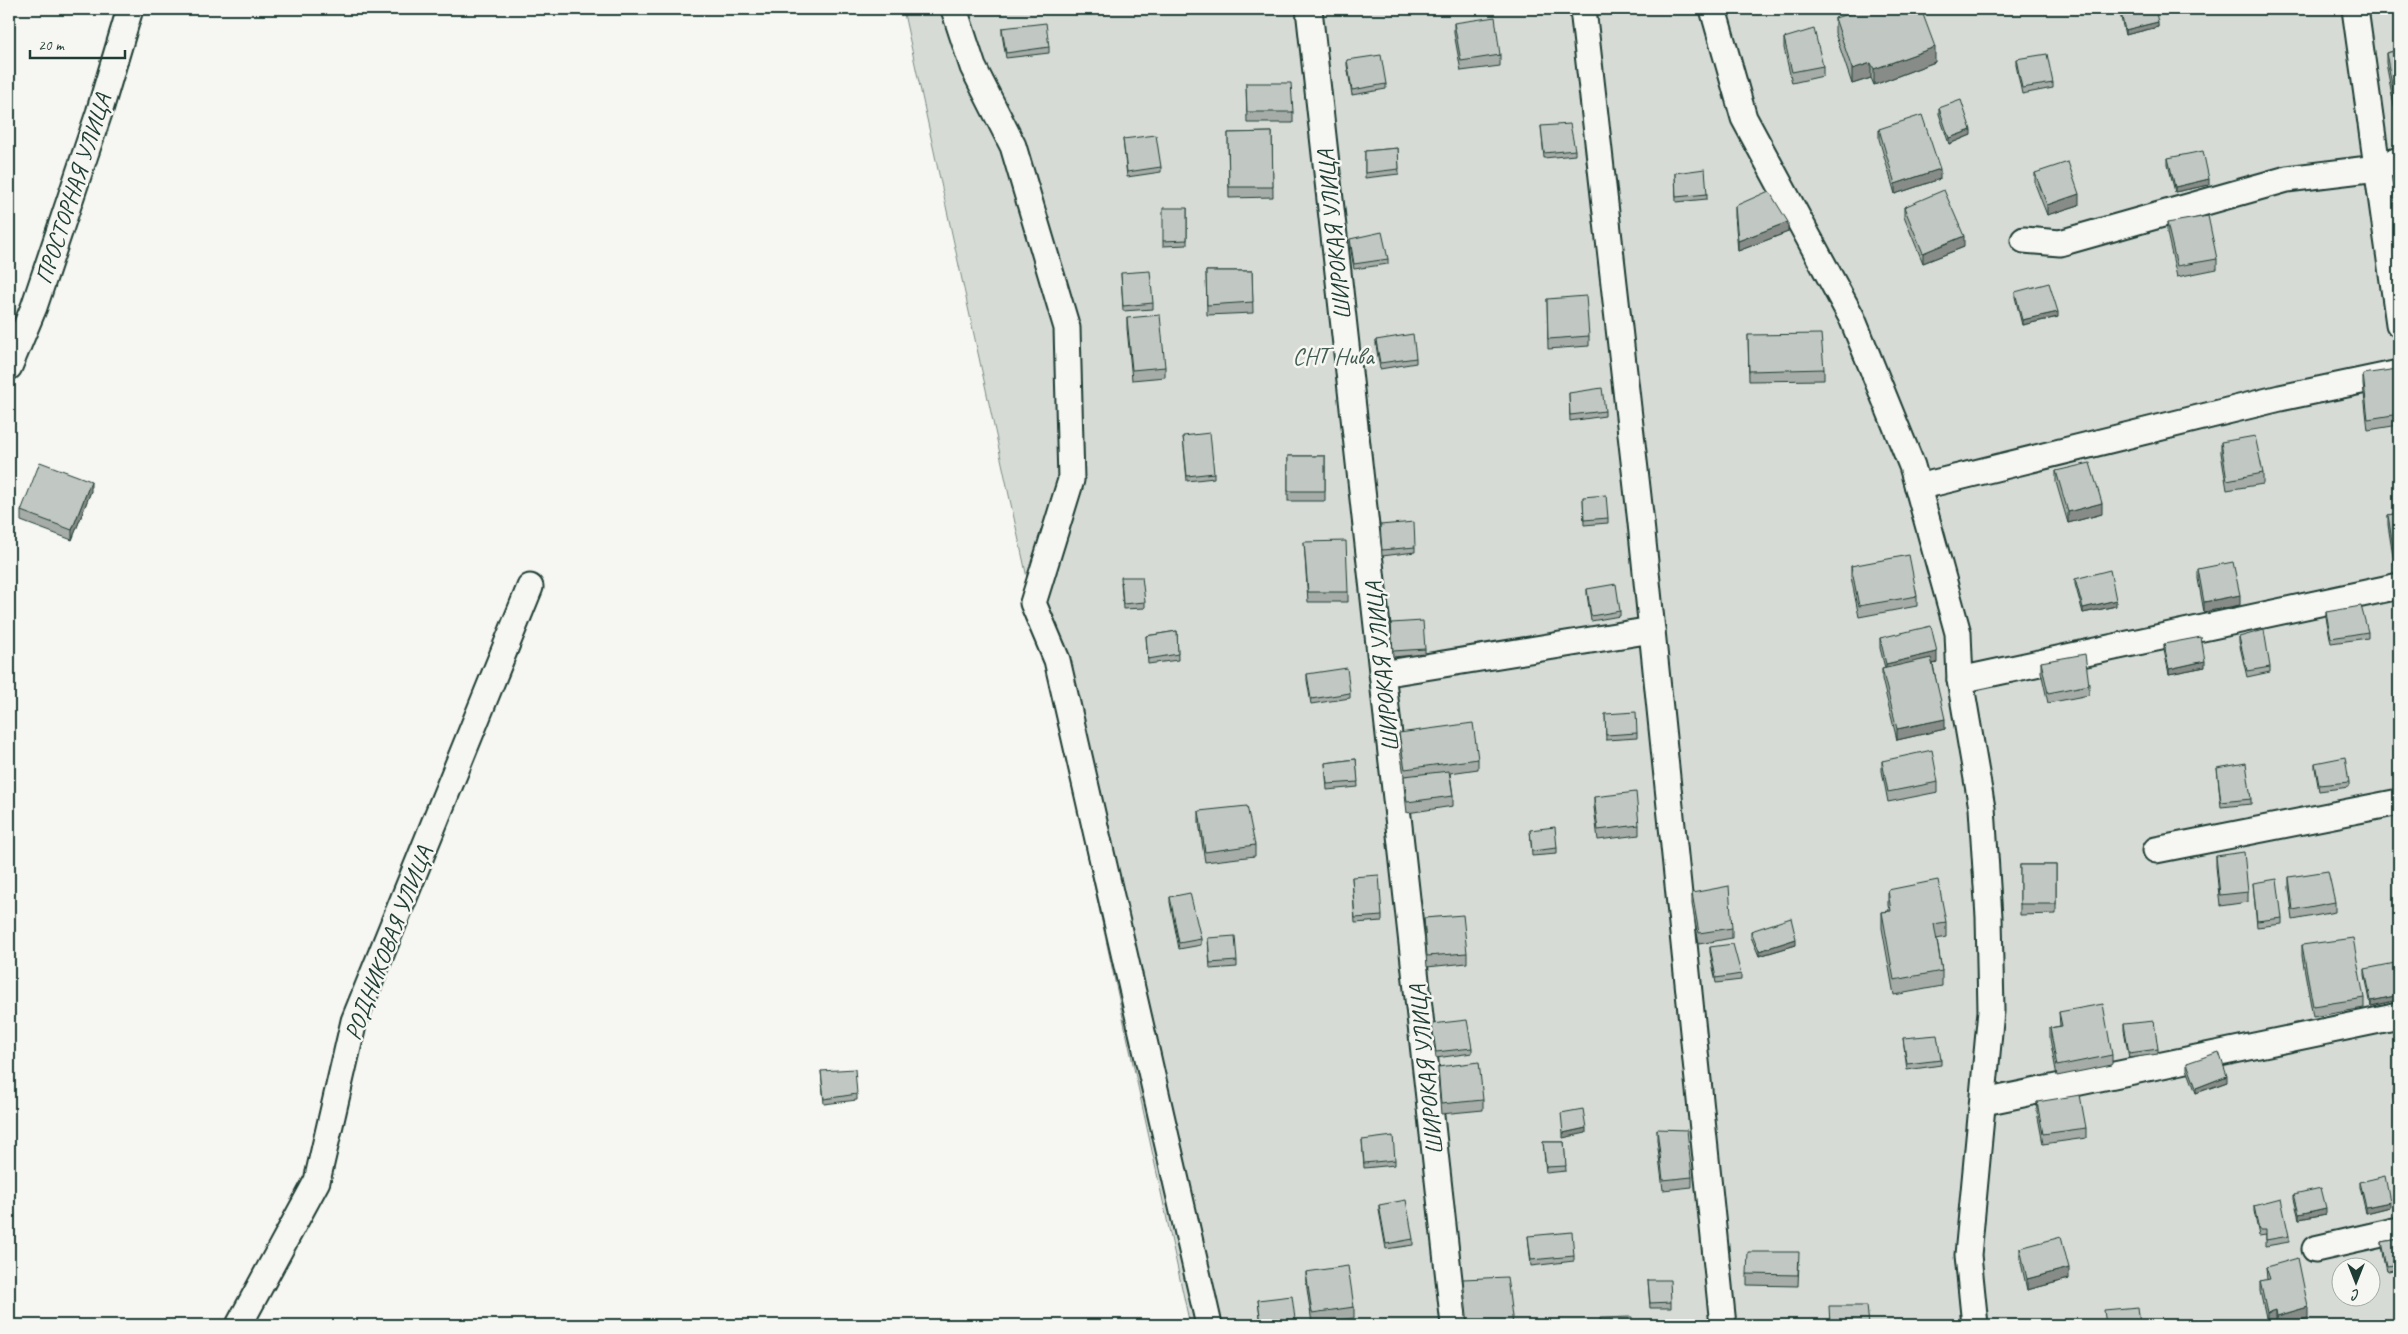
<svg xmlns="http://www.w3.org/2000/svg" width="2408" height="1334" font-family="Caveat,sans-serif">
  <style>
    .green { fill: #d6dbd6; stroke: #7a8c85; fill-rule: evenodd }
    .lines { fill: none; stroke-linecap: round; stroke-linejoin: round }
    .minor-casing { stroke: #1f3d34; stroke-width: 29 }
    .minor { stroke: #f6f6f2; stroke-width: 25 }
    .wall { fill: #a6aca8; stroke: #1f3d34 }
    .shaded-wall { fill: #878c88; stroke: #1f3d34 }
    .building { fill: #c1c8c3; stroke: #1f3d34 }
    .labels { text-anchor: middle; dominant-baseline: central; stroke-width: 5; stroke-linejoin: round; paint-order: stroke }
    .street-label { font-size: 24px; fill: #1f3d34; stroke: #f6f6f2 }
    .park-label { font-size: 24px; fill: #445d54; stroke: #f6f6f2 }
  </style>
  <rect width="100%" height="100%" fill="#f6f6f2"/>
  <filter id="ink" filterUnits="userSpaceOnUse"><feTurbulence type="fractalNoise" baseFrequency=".02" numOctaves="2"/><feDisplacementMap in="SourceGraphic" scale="10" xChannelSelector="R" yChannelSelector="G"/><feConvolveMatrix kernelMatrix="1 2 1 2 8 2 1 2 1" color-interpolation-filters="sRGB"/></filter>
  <g filter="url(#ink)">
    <path class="green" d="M903,9H2399V1325H1190ZM2340,1266H2370V1296H2340Z"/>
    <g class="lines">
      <g class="minor-casing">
        <g id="minor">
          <path d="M954,9L973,67L1013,146L1067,328L1071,480L1033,603L1057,660L1209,1325"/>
          <path d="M1309,9L1454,1325"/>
          <path d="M1583,9L1641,523L1723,1325"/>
          <path d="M1713,9L1744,118L1852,318L1912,466L1958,633L1960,680L1982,808L1989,917L1991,1011L1968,1255L1975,1325"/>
          <path d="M2355,9L2399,324"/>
          <path d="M2024,240L2060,243L2287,179L2377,168L2399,160"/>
          <path d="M9,367L34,307L99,113L130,9"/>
          <path d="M1918,487L2280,398L2399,373"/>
          <path d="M1382,674L1652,630"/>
          <path d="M1960,680L2399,586"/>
          <path d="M2156,850L2399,802"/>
          <path d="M1984,1102L2399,1016"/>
          <path d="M2315,1249L2399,1230"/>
          <path d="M239,1325L317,1181L354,1021L530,587"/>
        </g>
      </g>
      <use href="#minor" class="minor"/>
    </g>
    <g class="wall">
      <path d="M2119,9H2155L2158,27L2125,35Z"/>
      <path d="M1901,14L1935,62L1874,85L1871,78L1852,84L1835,33V18Z"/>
      <path d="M1454,23L1500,55V66L1461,71L1454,33Z"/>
      <path d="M1002,28L1049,47V53L1006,58L1002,34Z"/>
      <path d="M1784,38L1823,66V76L1792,83L1784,48Z"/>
      <path d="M2399,50L2398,127L2386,63V53Z"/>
      <path d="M2016,59L2053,83V88L2022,94L2016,65Z"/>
      <path d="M1347,60L1386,84V89L1352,95L1347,65Z"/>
      <path d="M1246,83L1293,112V123H1247Z"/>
      <path d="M1939,108L1971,135L1949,144L1939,114Z"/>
      <path d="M1541,126L1575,150V155L1544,158Z"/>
      <path d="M1879,129L1940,179L1895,194L1879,139Z"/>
      <path d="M1272,132L1273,197L1229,198L1228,133Z"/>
      <path d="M1123,139L1161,167V172L1127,177Z"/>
      <path d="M1398,148L1399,174L1365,178V151Z"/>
      <path d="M2168,158L2209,185L2175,192L2168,164Z"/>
      <path d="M1675,173L1707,194V199L1676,202Z"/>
      <path d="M2035,173L2079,205L2047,215L2035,184Z"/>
      <path d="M1735,206L1788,232L1738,251L1735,216Z"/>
      <path d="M1904,207L1964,247L1923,263L1904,217Z"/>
      <path d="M1187,208V245L1163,246V241Z"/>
      <path d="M2167,223L2217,259V269L2177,277L2167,233Z"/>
      <path d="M1350,239L1388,259V264L1354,269L1350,244Z"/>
      <path d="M1206,271H1252L1253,313L1207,315Z"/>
      <path d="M1121,273L1153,303V309L1123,311Z"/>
      <path d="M2015,292L2058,317L2022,325L2015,297Z"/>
      <path d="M1547,299L1589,336V346L1548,349Z"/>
      <path d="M1127,318L1165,367V377L1132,380L1127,328Z"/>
      <path d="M1748,335L1824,369V380L1749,381Z"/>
      <path d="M1376,340L1416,358V363L1380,369L1376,345Z"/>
      <path d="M2363,374L2399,392V425L2368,430L2363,385Z"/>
      <path d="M1569,393L1605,411V416L1570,421Z"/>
      <path d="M1183,436L1214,473V478L1187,481Z"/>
      <path d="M2221,442L2263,473V484L2227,490L2221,453Z"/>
      <rect x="1288" y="456" width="37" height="45"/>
      <path d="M2056,471L2102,514L2068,523L2056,482Z"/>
      <path d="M91,491L72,540L21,521V511Z"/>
      <path d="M1583,497L1608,518V523L1584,525Z"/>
      <path d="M2399,513V576H2396L2388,525V515Z"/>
      <path d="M1380,525L1415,547V552L1382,556Z"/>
      <path d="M1304,542L1348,592V602H1308Z"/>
      <path d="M1851,566L1917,596V606L1859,617L1851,577Z"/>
      <path d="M2198,569L2240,605L2204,612L2198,579Z"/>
      <path d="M2075,579L2116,606L2083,613L2075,584Z"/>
      <path d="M1121,582L1145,602V608L1123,609Z"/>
      <path d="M1587,589L1620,611V616L1591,621L1587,594Z"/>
      <path d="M2326,612L2368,632V638L2331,643L2326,617Z"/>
      <path d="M1391,623L1425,649V654L1393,657Z"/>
      <path d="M1177,631L1178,660L1148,664L1146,636Z"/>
      <path d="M2239,637L2270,667V672L2247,677L2239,642Z"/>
      <path d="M1880,638L1937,663L1933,664L1945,729L1897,740L1882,679V669L1885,668L1880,648Z"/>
      <path d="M2164,644L2205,667L2169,674L2164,650Z"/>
      <path d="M2041,662L2089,685V695L2048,703L2041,672Z"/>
      <path d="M1307,674L1350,693V698L1311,704L1307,680Z"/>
      <path d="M1605,714L1637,733V738L1606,740Z"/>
      <path d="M1399,733L1478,759V769L1450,773L1453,796V806L1407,813L1404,786V776L1399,743Z"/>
      <path d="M1356,759L1358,787L1327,790L1325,763Z"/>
      <path d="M1882,761L1938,782V792L1888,802L1882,771Z"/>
      <path d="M2315,763L2349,782V787L2319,791L2315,768Z"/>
      <path d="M2217,768L2251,799V804L2221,807Z"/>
      <path d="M1594,797L1639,825V835L1598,840L1594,807Z"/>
      <path d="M1199,811L1255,845V856L1205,862L1199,822Z"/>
      <path d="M1530,830L1557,848V854L1532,856Z"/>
      <path d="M2216,856L2248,892V902L2220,906L2216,866Z"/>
      <path d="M2020,865H2056V914L2020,915Z"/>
      <path d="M1352,877L1382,916V921L1355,923Z"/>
      <path d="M2289,877L2335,902V912L2293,920L2289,888Z"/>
      <path d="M2253,883L2282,918V924L2257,927Z"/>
      <path d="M1888,890L1946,922V937L1937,939L1942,971V986L1894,995L1882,928V912L1889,911L1888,905Z"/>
      <path d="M1692,893L1732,928V938L1699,944L1692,904Z"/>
      <path d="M1170,897L1201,939V945L1179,949L1170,902Z"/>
      <path d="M1424,918L1467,953V963L1427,967L1424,928Z"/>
      <path d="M1751,931L1796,945L1759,956L1751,937Z"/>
      <path d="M1208,938L1237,961V967L1210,969Z"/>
      <path d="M2302,945L2364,998V1008L2313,1017L2302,956Z"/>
      <path d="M1710,947L1741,974V980L1716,983L1710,952Z"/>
      <path d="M2365,969L2399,982V1000L2371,1006L2365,975Z"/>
      <path d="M2059,1012L2112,1055V1065L2057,1076L2050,1039V1028L2060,1026Z"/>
      <path d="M1432,1024L1472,1048V1053L1436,1058L1432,1030Z"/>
      <path d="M2124,1024L2158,1049V1054L2129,1058L2124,1030Z"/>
      <path d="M1903,1038L1941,1060V1065L1907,1070Z"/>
      <path d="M2187,1063L2227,1082L2196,1093L2187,1069Z"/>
      <path d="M1438,1067L1483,1100V1110L1441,1114L1438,1078Z"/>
      <path d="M821,1071L857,1094V1100L824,1104Z"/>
      <path d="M2399,1086V1120H2397L2393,1098V1088Z"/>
      <path d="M2037,1102L2086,1128V1138L2043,1144L2037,1112Z"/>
      <path d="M1657,1129L1692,1177V1187L1663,1190L1657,1140Z"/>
      <path d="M1362,1140L1395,1160V1165L1364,1168Z"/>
      <path d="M1543,1142H1564L1566,1171L1546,1173Z"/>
      <path d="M2360,1182L2390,1207L2366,1213L2360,1187Z"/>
      <path d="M2294,1194L2326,1214L2299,1219L2294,1199Z"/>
      <path d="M1379,1205L1413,1239V1245L1386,1249L1379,1210Z"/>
      <path d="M2254,1206L2289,1236V1242L2266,1246V1235L2259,1236L2254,1211Z"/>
      <path d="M1528,1236L1574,1256V1261L1531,1266Z"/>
      <path d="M2399,1239V1269L2387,1271L2382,1247V1242Z"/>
      <path d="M2020,1248L2069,1279L2027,1290L2020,1258Z"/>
      <path d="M1799,1262L1798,1286L1747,1285V1274Z"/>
      <path d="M2266,1267L2308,1318L2281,1325H2277L2276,1320L2267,1323L2260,1291V1281L2267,1280Z"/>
      <path d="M1306,1272L1354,1307V1318L1312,1323L1306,1282Z"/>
      <path d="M1463,1279L1513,1325H1467L1463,1289Z"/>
      <path d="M1648,1280L1671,1302V1308H1650Z"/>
      <path d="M1258,1300L1295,1319V1324L1287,1325H1261Z"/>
    </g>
    <g class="shaded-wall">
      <path d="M2158,22V27L2125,35V30Z"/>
      <path d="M1935,47V62L1874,85V69Z"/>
      <path d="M1871,63V78L1852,84V69Z"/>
      <path d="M2398,116H2399V126L2398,127Z"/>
      <path d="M1971,130V135L1949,144V138Z"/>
      <path d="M1940,169V179L1895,194V184Z"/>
      <path d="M2209,179V185L2175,192V187Z"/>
      <path d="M2079,194V205L2047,215V205Z"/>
      <path d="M1788,222V232L1738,251V241Z"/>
      <path d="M1964,236V247L1923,263V253Z"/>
      <path d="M2058,312V317L2022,325V320Z"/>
      <path d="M91,481V491L72,540V530Z"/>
      <path d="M2102,503V514L2068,523V512Z"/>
      <path d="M2240,595V605L2204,612V602Z"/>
      <path d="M2116,600V606L2083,613V608Z"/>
      <path d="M1937,652V663L1886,674V664Z"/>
      <path d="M2205,661V667L2169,674V669Z"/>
      <path d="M1945,719V729L1897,740V729Z"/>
      <path d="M1796,939V945L1759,956V951Z"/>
      <path d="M2399,995V1000L2371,1006V1001Z"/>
      <path d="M2227,1076V1082L2196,1093V1088Z"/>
      <path d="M1586,1128V1133L1563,1138V1133Z"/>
      <path d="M2390,1202V1207L2366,1213V1207Z"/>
      <path d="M2326,1208V1214L2299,1219V1214Z"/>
      <path d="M2069,1268V1279L2027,1290V1279Z"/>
      <path d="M2308,1307V1318L2281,1325H2277V1316Z"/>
      <path d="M2276,1310V1320L2267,1323V1313Z"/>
    </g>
    <g class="building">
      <path d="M1864,9H1899L1901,14L1914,9H1921L1935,47L1874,69L1871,63L1852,69L1835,18Z"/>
      <path d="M2120,9H2155L2158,22L2125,30Z"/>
      <path d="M1495,17L1500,55L1461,61L1454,23Z"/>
      <path d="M1046,23L1049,47L1006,53L1002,28Z"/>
      <path d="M1814,29L1823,66L1792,72L1784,38Z"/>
      <path d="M2399,50V116H2398L2386,53Z"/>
      <path d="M2047,54L2053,83L2022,88L2016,59Z"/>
      <path d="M1381,55L1386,84L1352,90L1347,60Z"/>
      <path d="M1246,83H1291L1293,112H1247Z"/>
      <path d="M1961,100L1971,130L1949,138L1939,108Z"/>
      <path d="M1922,115L1940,169L1895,184L1879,129Z"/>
      <path d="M1570,124L1575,150L1544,153L1541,126Z"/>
      <path d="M1272,132L1273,187H1229L1228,133Z"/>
      <path d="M1156,135L1161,167L1127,172L1123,139Z"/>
      <path d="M1398,148L1399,169L1365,173V151Z"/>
      <path d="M2203,151L2209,179L2175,187L2168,158Z"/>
      <path d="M2068,162L2079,194L2047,205L2035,173Z"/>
      <path d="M1705,169L1707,194L1676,197L1675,173Z"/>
      <path d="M1944,190L1964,236L1923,253L1904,207Z"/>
      <path d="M1769,191L1788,222L1738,241L1735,206Z"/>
      <path d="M1163,208H1187V240L1163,241Z"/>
      <path d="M2208,216L2217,259L2177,266L2167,223Z"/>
      <path d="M1382,232L1388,259L1354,264L1350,239Z"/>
      <path d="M1150,271L1153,303L1123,306L1121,273Z"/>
      <path d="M1206,271H1252L1253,302L1207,305Z"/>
      <path d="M2049,283L2058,312L2022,320L2015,292Z"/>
      <path d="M1586,296L1589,336L1548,339L1547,299Z"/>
      <path d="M1160,315L1165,367L1132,370L1127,318Z"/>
      <path d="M1413,334L1416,358L1380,363L1376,340Z"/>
      <path d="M1821,334L1824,369L1749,371L1748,335Z"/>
      <path d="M2397,369L2399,392V414L2368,419L2363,374Z"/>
      <path d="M1602,388L1605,411L1570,415L1569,393Z"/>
      <path d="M1210,433L1214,473L1187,476L1183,436Z"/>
      <path d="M2255,436L2263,473L2227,480L2221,442Z"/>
      <rect x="1288" y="456" width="37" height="35"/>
      <path d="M40,462L91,481L72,530L21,511Z"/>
      <path d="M2090,463L2102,503L2068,512L2056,471Z"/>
      <path d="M1606,495L1608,518L1584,520L1583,497Z"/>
      <path d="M2399,513V565L2396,566L2388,515Z"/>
      <path d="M1414,522L1415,547L1382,550L1380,525Z"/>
      <path d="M1346,541L1348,592H1308L1304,542Z"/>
      <path d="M1909,555L1917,596L1859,606L1851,566Z"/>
      <path d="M2233,562L2240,595L2204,602L2198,569Z"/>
      <path d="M2110,570L2116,600L2083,608L2075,579Z"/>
      <path d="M1121,577H1142L1145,602L1123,604Z"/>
      <path d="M1616,584L1620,611L1591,616L1587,589Z"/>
      <path d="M2361,606L2368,632L2331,638L2326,612Z"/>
      <path d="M1423,621L1425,649L1393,651L1391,623Z"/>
      <path d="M1931,626L1937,652L1886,664L1880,638Z"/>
      <path d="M2264,630L2270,667L2247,671L2239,637Z"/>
      <path d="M1177,631L1178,654L1148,659L1146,636Z"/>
      <path d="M2201,637L2205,661L2169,669L2164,644Z"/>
      <path d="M2085,654L2089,685L2048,693L2041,662Z"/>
      <path d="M1931,658L1945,719L1897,729L1882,669Z"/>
      <path d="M1347,668L1350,693L1311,699L1307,674Z"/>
      <path d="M1636,712L1637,733L1606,735L1605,714Z"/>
      <path d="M1473,723L1478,759L1405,769L1399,733Z"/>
      <path d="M1932,750L1938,782L1888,792L1882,761Z"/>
      <path d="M2345,757L2349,782L2319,785L2315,763Z"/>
      <path d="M1356,759L1358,782L1327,784L1325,763Z"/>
      <path d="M2246,763L2251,799L2221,802L2217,768Z"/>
      <path d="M1449,771L1453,796L1407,802L1404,776Z"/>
      <path d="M1636,792L1639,825L1598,830L1594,797Z"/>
      <path d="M1247,806L1255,845L1205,852L1199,811Z"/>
      <path d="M1555,827L1557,848L1532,851L1530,830Z"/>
      <path d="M2244,852L2248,892L2220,895L2216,856Z"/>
      <rect x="2020" y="865" width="36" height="39"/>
      <path d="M2328,871L2335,902L2293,910L2289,877Z"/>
      <path d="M1379,875L1382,916L1355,918L1352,877Z"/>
      <path d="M2277,879L2282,918L2257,921L2253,883Z"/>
      <path d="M1938,880L1946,922L1934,924L1942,971L1894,980L1882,912L1891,911L1888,890Z"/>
      <path d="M1729,886L1732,928L1699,933L1692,893Z"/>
      <path d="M1190,893L1201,939L1179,943L1170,897Z"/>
      <path d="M1463,915L1467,953L1427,956L1424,918Z"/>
      <path d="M1791,918L1796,939L1759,951L1751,931Z"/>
      <path d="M1235,936L1237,961L1210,963L1208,938Z"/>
      <path d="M2353,938L2364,998L2313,1006L2302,945Z"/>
      <path d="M1733,944L1741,974L1716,978L1710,947Z"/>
      <path d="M2395,963L2399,982V995L2371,1001L2365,969Z"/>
      <path d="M2103,1004L2112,1055L2057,1066L2050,1028L2062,1026L2059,1012Z"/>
      <path d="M1467,1020L1472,1048L1436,1052L1432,1024Z"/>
      <path d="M2154,1021L2158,1049L2129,1053L2124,1024Z"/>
      <path d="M1937,1035L1941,1060L1907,1064L1903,1038Z"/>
      <path d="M2219,1052L2227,1076L2196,1088L2187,1063Z"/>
      <path d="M1479,1062L1483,1100L1441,1104L1438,1067Z"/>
      <path d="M855,1069L857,1094L824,1099L821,1071Z"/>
      <path d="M2399,1086V1109L2397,1110L2393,1088Z"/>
      <path d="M2080,1095L2086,1128L2043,1134L2037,1102Z"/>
      <path d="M1583,1109L1586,1128L1563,1133L1561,1113Z"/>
      <path d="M1657,1129L1687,1130L1692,1177L1663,1180Z"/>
      <path d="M1393,1136L1395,1160L1364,1163L1362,1140Z"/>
      <path d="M1543,1142H1564L1566,1166L1546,1167Z"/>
      <path d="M2385,1176L2390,1202L2366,1207L2360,1182Z"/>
      <path d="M2321,1188L2326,1208L2299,1214L2294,1194Z"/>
      <path d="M2281,1199L2289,1236L2266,1240V1230H2259L2254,1206Z"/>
      <path d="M1406,1200L1413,1239L1386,1244L1379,1205Z"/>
      <path d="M1572,1232L1574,1256L1531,1260L1528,1236Z"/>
      <path d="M2061,1237L2069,1268L2027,1279L2020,1248Z"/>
      <path d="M2399,1239V1264L2387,1266L2382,1242Z"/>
      <path d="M1748,1252H1799L1798,1275L1747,1274Z"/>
      <path d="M2298,1258L2308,1307L2277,1316L2276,1310L2267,1313L2260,1281L2270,1279L2266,1267Z"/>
      <path d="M1348,1266L1354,1307L1312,1313L1306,1272Z"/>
      <path d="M1507,1277L1513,1325H1468L1463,1279Z"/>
      <path d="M1648,1280H1670L1671,1302L1650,1303Z"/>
      <path d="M1292,1296L1295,1319L1261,1323L1258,1300Z"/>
      <path d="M1829,1306H1867L1869,1325H1830Z"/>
      <path d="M2138,1307L2140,1325H2106L2104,1310Z"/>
      <path d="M1632,1317V1325H1601L1600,1318Z"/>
    </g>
  </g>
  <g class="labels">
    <g class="street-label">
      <text transform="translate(73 189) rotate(-72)">ПРОСТОРНАЯ УЛИЦА</text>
      <text transform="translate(1334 235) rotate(-96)">ШИРОКАЯ УЛИЦА</text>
      <text transform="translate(1382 667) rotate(-96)">ШИРОКАЯ УЛИЦА</text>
      <text transform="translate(388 943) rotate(-69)">РОДНИКОВАЯ УЛИЦА</text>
      <text transform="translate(1426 1070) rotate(-96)">ШИРОКАЯ УЛИЦА</text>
    </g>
    <g class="park-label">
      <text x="1333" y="356">СНТ Нива</text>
    </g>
  </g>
  <rect width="2408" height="1334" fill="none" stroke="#f6f6f2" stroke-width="30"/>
  <rect x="15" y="15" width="2378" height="1304" fill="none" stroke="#1f3d34" stroke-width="2" filter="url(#ink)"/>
  <g transform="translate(2356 1282) rotate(180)"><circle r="24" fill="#f6f6f2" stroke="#a0aca6"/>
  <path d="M0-4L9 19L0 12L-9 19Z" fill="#1f3d34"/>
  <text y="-8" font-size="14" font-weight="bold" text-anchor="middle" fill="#1f3d34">С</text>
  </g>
  <path d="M30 50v8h95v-8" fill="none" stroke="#1f3d34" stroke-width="2.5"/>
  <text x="38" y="50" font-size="15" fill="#1f3d34" stroke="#f6f6f2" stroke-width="4" paint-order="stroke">20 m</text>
</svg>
